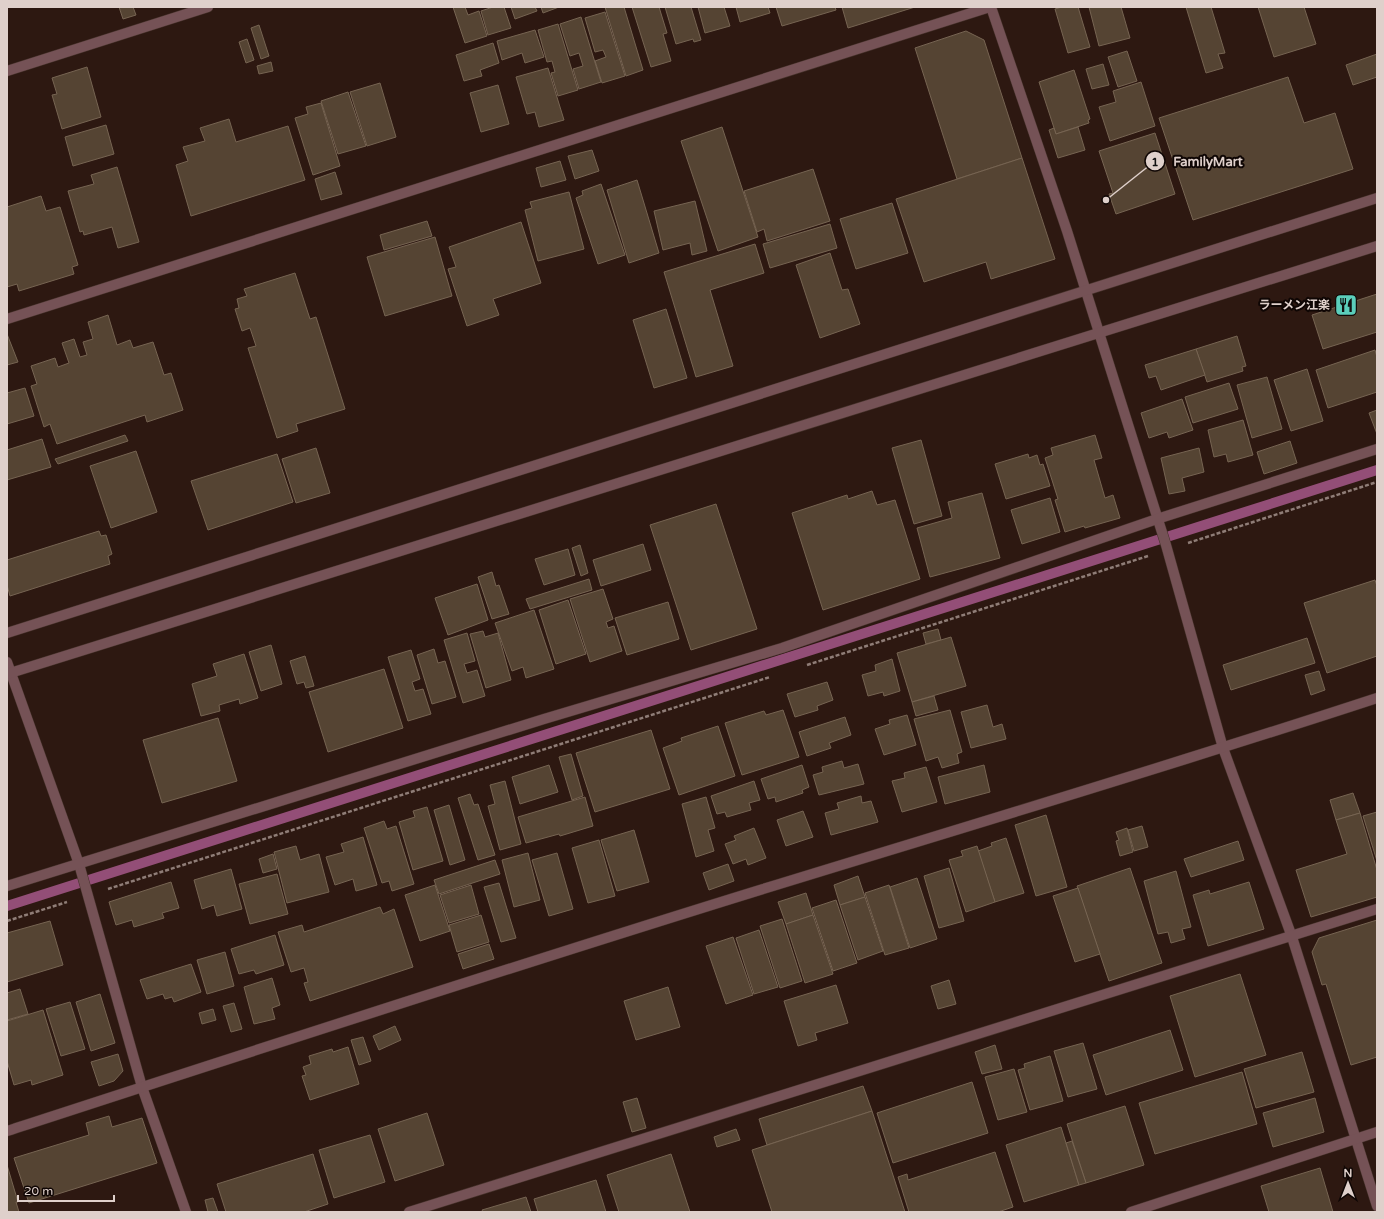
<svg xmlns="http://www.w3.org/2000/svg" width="1384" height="1219" font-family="'Varela Round','Noto Sans JP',sans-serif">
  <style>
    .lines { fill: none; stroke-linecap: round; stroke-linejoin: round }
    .stream { stroke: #934e77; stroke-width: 10 }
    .building { fill: #543; stroke: #766452 }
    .minor-casing { stroke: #46322b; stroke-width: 11 }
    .tertiary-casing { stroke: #46322b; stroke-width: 11 }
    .path { stroke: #8f7d77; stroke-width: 2.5; stroke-dasharray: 4 2; stroke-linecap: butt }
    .minor { stroke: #755256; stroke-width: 10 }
    .tertiary { stroke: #755256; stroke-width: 10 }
    .labels { text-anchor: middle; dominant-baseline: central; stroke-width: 4; stroke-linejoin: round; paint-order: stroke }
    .poi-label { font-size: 12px; font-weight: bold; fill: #dfd0cb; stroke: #0f0604; text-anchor: end }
    .leader { fill: none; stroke: #dfd0cb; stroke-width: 1.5 }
    .callout-dot { fill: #dfd0cb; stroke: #0f0604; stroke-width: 1.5 }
    .mark-label { font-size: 12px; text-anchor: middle; font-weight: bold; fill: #111 }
    .callout-label { font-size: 13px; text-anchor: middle; font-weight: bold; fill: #dfd0cb; stroke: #0f0604; stroke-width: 4; stroke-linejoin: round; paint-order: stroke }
  </style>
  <rect width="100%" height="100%" fill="#2d1811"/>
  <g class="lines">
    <path class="stream" d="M7,906L1377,470"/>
  </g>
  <g class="building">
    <path d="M119,7H133L136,15L123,19Z"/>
    <path d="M453,7H465L468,15L479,11L487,36L465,43Z"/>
    <path d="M493,7H504L511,28L488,35L481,11Z"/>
    <path d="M511,7H535L537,11L515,19Z"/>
    <path d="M541,7H559L543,13Z"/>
    <path d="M605,7H624L643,70L626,76Z"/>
    <path d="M632,7H659L667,33L663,34L671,61L651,67Z"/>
    <path d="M665,7H691L701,40L694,42L693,39L676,44Z"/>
    <path d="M698,7H724L730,26L705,33Z"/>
    <path d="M736,7H768L770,13L740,22Z"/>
    <path d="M776,7H835L836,10L782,26Z"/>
    <path d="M842,7H915L848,28Z"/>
    <path d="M1062,7H1078L1090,47L1068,53L1055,9Z"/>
    <path d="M1089,7H1121L1130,38L1099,46Z"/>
    <path d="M1186,7H1211L1225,53L1218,54L1223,68L1206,73Z"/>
    <path d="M1258,7H1304L1316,44L1274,57Z"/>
    <path d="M605,12L625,76L602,83L595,61L606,57L603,50L595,52L585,18Z"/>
    <path d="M581,17L601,82L579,89L573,69L583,66L579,53L570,56L560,24Z"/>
    <path d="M558,24L578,90L558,96L551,73L555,72L552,61L547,62L538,30Z"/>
    <path d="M259,25L269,56L261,59L251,28Z"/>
    <path d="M535,30L544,57L525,63L522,53L502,60L497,41Z"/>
    <path d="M966,31L984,40L1022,158L957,179L915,48Z"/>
    <path d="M247,39L254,60L246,63L239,42Z"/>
    <path d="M493,43L499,63L480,70L482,76L464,81L456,55Z"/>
    <path d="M1127,51L1137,81L1118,87L1108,57Z"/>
    <path d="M1377,54V77L1353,85L1346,65Z"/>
    <path d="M271,62L273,71L259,74L257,66Z"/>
    <path d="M1103,64L1109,85L1092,89L1086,69Z"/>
    <path d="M87,67L101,117L62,129L52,95L57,94L52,78Z"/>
    <path d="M548,68L564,120L539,127L535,112L527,114L516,77Z"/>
    <path d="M1074,70L1090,119L1088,120L1089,123L1056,134L1039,82Z"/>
    <path d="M1288,77L1304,123L1335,113L1353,169L1193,220L1159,118Z"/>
    <path d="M1141,82L1155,126L1110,141L1099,107L1116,102L1113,91Z"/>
    <path d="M380,83L396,137L367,146L350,92Z"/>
    <path d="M498,85L509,124L481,132L470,93Z"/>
    <path d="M348,92L366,146L338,154L321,101Z"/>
    <path d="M321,103L340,166L313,175L295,118L308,114L306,107Z"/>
    <path d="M229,119L236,142L288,126L305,180L191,216L176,165L188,161L183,147L205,141L200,128Z"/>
    <path d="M106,125L114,154L73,166L65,137Z"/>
    <path d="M722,127L758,237L718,251L681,141Z"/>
    <path d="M1078,127L1085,150L1058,158L1049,130L1054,128L1056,134Z"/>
    <path d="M1155,133L1175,194L1116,214L1109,194L1113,193L1099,151Z"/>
    <path d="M592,150L599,171L575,179L568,156Z"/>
    <path d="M1022,158L1055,259L991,279L986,262L924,282L896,199Z"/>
    <path d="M560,161L566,180L541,187L536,168Z"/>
    <path d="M117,167L139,242L118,248L112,227L84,235L83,231L80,232L68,191L94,184L91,175Z"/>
    <path d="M813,169L830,221L767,241L764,229L757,232L744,191Z"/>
    <path d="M335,172L342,194L321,200L315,179Z"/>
    <path d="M637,180L659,253L629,263L607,190Z"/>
    <path d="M601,184L625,255L598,264L576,198L583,195L582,191Z"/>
    <path d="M569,192L584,249L538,261L525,210L532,208L530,202Z"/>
    <path d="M41,196L46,211L60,207L78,265L72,267L74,274L19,291L17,284L7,287V207Z"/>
    <path d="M695,201L707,251L692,255L690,243L663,250L654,211Z"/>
    <path d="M892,203L908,253L856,269L840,219Z"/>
    <path d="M427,221L432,236L384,250L380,235Z"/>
    <path d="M521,222L541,283L493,299L499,315L467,326L448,269L456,267L449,247Z"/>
    <path d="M830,224L837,248L770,268L763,244Z"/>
    <path d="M435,237L452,296L385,316L367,257Z"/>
    <path d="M755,244L764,273L710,290L733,366L696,377L664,272Z"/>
    <path d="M830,253L842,290L848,289L860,324L820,338L796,265Z"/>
    <path d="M295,273L310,319L316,317L345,409L296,424L298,431L277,438L248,348L256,346L250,328L242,331L235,309L239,308L237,299L247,296L244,289Z"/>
    <path d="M1377,294V332L1323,349L1312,315Z"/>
    <path d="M666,309L687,378L654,388L633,320Z"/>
    <path d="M108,315L117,345L130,340L133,348L153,342L164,375L171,373L183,410L147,422L145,415L57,444L50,424L44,427L31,386L37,384L31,366L55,358L58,367L69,363L62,343L74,339L80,357L87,355L83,342L93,339L88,322Z"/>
    <path d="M7,334L18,362L7,365Z"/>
    <path d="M1237,336L1246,366L1242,367L1243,371L1207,382L1196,349Z"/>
    <path d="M1196,349L1205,375L1161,390L1156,376L1149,378L1145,365Z"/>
    <path d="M1375,350L1377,357V392L1328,408L1316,370Z"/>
    <path d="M1307,369L1323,421L1291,431L1274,380Z"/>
    <path d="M1267,377L1282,429L1252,438L1237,385Z"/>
    <path d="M1229,383L1238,409L1193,423L1185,397Z"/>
    <path d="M25,388L34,416L7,424V393Z"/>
    <path d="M1182,399L1193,430L1169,438L1167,432L1149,438L1141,413Z"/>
    <path d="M1377,410V434L1369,413Z"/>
    <path d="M1243,420L1253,455L1228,462L1226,454L1214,457L1208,430Z"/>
    <path d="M125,435L128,441L58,464L55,459Z"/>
    <path d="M1095,435L1102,458L1094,460L1105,498L1113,495L1120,518L1085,528L1084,526L1065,532L1055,500L1058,499L1045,458L1053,455L1051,448Z"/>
    <path d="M42,439L51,467L7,480V450Z"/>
    <path d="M921,440L942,516L914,524L892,448Z"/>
    <path d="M1290,441L1297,463L1264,474L1257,452Z"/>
    <path d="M316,448L330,493L296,503L282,459Z"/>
    <path d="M1199,448L1204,472L1182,478L1185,491L1169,494L1161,458Z"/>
    <path d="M136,451L157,512L111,528L90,466Z"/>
    <path d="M277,454L293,502L208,530L191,481Z"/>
    <path d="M1028,454L1029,458L1037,455L1040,465L1043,464L1050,486L1006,499L995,464Z"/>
    <path d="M872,491L877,505L895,500L920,579L823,610L792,513L847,495L848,499Z"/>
    <path d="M982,493L1000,558L930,577L917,528L952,518L948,502Z"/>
    <path d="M1050,498L1060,532L1022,544L1011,510Z"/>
    <path d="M716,504L757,629L691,650L650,525Z"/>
    <path d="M99,531L101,536L106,535L112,554L108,556L110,564L10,596L7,585V560Z"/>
    <path d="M643,544L651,570L601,586L593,560Z"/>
    <path d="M580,545L588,573L581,576L572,548Z"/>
    <path d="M568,549L575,575L544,585L535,559Z"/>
    <path d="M492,572L496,586L499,585L509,614L492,619L478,577Z"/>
    <path d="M589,579L592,590L530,609L526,599Z"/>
    <path d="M1375,580L1377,586V656L1327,673L1304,603Z"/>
    <path d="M477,584L488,620L448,635L435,598Z"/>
    <path d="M603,589L613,619L606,622L608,628L614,626L622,651L590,662L570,599Z"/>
    <path d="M568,600L586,654L556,664L539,610Z"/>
    <path d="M668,602L679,639L627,655L615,618Z"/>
    <path d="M534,610L554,669L526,678L523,667L512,671L495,623Z"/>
    <path d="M938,629L941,640L926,644L923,633Z"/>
    <path d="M483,631L485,637L498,633L511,680L486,688L470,634Z"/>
    <path d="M467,633L475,661L464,664L467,673L477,670L485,696L463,703L444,640Z"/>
    <path d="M951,637L966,686L912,702L897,653Z"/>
    <path d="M1307,638L1315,663L1231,690L1223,665Z"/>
    <path d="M271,645L282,684L261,691L249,652Z"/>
    <path d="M434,649L438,663L445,661L456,697L432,704L417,655Z"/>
    <path d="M411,650L420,679L412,682L415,691L423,689L431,714L408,721L388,657Z"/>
    <path d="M244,654L258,698L240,704L239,699L219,705L220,711L201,716L192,684L217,676L213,664Z"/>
    <path d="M305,656L314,686L306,688L304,682L297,684L290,661Z"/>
    <path d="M892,659L900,691L884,696L883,692L868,696L862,675L876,671L875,665Z"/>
    <path d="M384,669L403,728L328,752L309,692Z"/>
    <path d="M1319,671L1325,690L1311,695L1305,675Z"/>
    <path d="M827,682L833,700L817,706L818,710L795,717L787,694Z"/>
    <path d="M934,696L938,710L916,716L912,702Z"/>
    <path d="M987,705L993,727L1002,724L1006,739L971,748L961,712Z"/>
    <path d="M783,710L799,757L742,775L725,723L764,711L766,715Z"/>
    <path d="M950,710L962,752L957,754L959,763L942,768L938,757L926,761L914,719Z"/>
    <path d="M907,715L916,745L884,755L875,729L890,724L889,720Z"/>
    <path d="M845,717L851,735L829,743L831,748L807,756L799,732Z"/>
    <path d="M218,718L237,781L162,803L143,740Z"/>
    <path d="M718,726L735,776L679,795L663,748L682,741L681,738Z"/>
    <path d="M651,730L670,789L595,812L576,753Z"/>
    <path d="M571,754L583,796L572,800L559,757Z"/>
    <path d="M842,761L844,768L858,764L864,784L819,795L813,775L823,772L822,767Z"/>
    <path d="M549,765L558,792L520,804L512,777Z"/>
    <path d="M802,765L809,787L802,790L803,793L776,802L775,797L768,799L761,779Z"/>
    <path d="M984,765L990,792L945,804L938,777Z"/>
    <path d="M926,767L937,802L902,812L892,781L905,778L904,773Z"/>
    <path d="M505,781L521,844L500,850L488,806L495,804L490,785Z"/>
    <path d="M754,781L760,800L749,803L751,810L727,817L725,812L717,814L711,796Z"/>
    <path d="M1353,793L1360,813L1336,820L1330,800Z"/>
    <path d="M470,794L474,805L478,804L495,855L478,860L458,798Z"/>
    <path d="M861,796L862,803L871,801L878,822L831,835L825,813L839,809L837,803Z"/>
    <path d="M585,797L593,826L560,836L559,834L526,843L518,817Z"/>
    <path d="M706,797L715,828L708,830L714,851L696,857L682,804Z"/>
    <path d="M449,805L465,860L450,865L434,810Z"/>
    <path d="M427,807L443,861L413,870L399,822L415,817L413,811Z"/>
    <path d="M803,811L813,837L786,846L777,820Z"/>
    <path d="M1377,812V861L1363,816Z"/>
    <path d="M1360,813L1377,870V897L1311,917L1296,870L1347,854L1336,820Z"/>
    <path d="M1046,815L1067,887L1036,896L1015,825Z"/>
    <path d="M384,821L387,829L396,826L414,884L392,891L389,881L382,883L364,828Z"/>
    <path d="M1142,826L1148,847L1134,851L1128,830Z"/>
    <path d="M754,828L766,858L748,865L746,859L733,864L725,844L736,840L734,836Z"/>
    <path d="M1127,828L1133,852L1120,856L1116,841L1119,840L1116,832Z"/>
    <path d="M634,830L649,882L617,891L601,840Z"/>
    <path d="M363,837L377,885L356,891L353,879L335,885L326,857L344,852L341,844Z"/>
    <path d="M1006,838L1024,893L995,902L978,851L992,846L991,843Z"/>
    <path d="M599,840L615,896L588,903L572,848Z"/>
    <path d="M1238,841L1244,860L1191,877L1184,859Z"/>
    <path d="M296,846L300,860L319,854L329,892L287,903L274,852Z"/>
    <path d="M977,846L995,902L966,912L949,860L963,856L961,851Z"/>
    <path d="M528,853L540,900L514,907L502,860Z"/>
    <path d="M557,853L573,909L549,916L532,860Z"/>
    <path d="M273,854L277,869L263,873L259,859Z"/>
    <path d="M495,860L500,874L439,894L434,880Z"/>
    <path d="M728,864L734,881L709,890L703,873Z"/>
    <path d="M949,868L964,921L939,928L924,876Z"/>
    <path d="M1130,868L1162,963L1109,981L1077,886Z"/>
    <path d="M231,869L242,909L217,916L214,905L202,909L194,880Z"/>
    <path d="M1176,871L1191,927L1182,929L1185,939L1171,943L1168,932L1158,934L1144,881Z"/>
    <path d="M277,874L288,914L250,924L239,884Z"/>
    <path d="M858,876L865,897L840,905L834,885Z"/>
    <path d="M917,878L937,939L910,948L890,887Z"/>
    <path d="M171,882L179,908L162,913L164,918L134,927L132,920L116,925L109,902Z"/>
    <path d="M1249,882L1264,929L1208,946L1193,895L1209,890L1210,894Z"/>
    <path d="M499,883L516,938L501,942L484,887Z"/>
    <path d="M435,885L450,931L420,941L405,895Z"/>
    <path d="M471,885L479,914L449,923L440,895Z"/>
    <path d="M889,885L909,948L885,955L865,893Z"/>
    <path d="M1078,888L1100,954L1075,962L1053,896Z"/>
    <path d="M806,893L813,915L786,924L778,902Z"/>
    <path d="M865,897L883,951L858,960L840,905Z"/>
    <path d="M836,900L857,963L833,971L812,908Z"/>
    <path d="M380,907L383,914L394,909L413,967L310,1001L304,983L308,982L304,968L291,972L278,932L302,925L304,932Z"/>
    <path d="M481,915L489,942L457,952L449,925Z"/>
    <path d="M813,915L833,974L805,983L786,924Z"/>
    <path d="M782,919L802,981L780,988L760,926Z"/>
    <path d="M1377,920V1057L1351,1065L1326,984L1322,985L1312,952L1319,938Z"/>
    <path d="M50,921L63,965L7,982V933Z"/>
    <path d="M759,930L778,987L754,994L736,938Z"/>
    <path d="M275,935L284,965L256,974L254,970L239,974L231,949Z"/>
    <path d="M733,937L753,995L726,1004L706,946Z"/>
    <path d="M489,944L494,959L463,969L458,954Z"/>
    <path d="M225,952L234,986L207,994L197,960Z"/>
    <path d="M191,964L201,992L174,1002L172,997L165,999L163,994L147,999L140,980Z"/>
    <path d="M1240,974L1266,1055L1195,1077L1170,996Z"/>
    <path d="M272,978L280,1005L272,1008L275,1019L254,1024L244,987Z"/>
    <path d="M949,980L956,1004L938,1009L931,986Z"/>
    <path d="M836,985L848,1023L815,1033L817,1040L798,1046L784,1001Z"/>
    <path d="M668,987L680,1027L636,1040L624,1001Z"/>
    <path d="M20,989L28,1014L7,1020V993Z"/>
    <path d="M100,994L115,1043L91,1051L76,1002Z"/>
    <path d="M70,1002L85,1049L61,1056L46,1009Z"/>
    <path d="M234,1003L242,1029L231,1032L223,1006Z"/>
    <path d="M213,1009L216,1020L202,1024L199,1013Z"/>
    <path d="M43,1010L63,1075L32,1085L31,1080L14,1085L7,1061V1021Z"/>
    <path d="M395,1026L401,1040L379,1050L373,1036Z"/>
    <path d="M1170,1030L1183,1070L1106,1095L1093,1055Z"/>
    <path d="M363,1037L371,1061L359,1065L351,1040Z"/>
    <path d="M1083,1043L1097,1089L1068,1097L1054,1051Z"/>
    <path d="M995,1045L1002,1069L982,1074L975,1052Z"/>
    <path d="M348,1047L359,1084L310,1100L302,1076L306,1075L303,1067L311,1064L309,1056L332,1049L333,1052Z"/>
    <path d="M1302,1052L1314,1092L1256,1108L1244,1069Z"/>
    <path d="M118,1054L123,1071L114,1081L99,1086L91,1062Z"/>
    <path d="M1050,1056L1063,1101L1030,1110L1018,1070L1025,1068L1024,1064Z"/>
    <path d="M1014,1069L1027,1112L998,1120L985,1077Z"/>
    <path d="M1242,1072L1257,1124L1155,1154L1139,1103Z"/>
    <path d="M972,1082L988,1133L893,1163L877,1113Z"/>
    <path d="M863,1086L872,1111L767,1145L759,1119Z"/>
    <path d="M637,1098L646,1128L632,1132L623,1102Z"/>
    <path d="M1315,1098L1324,1132L1273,1147L1263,1113Z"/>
    <path d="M1125,1106L1144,1165L1086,1183L1067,1124Z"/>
    <path d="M872,1111L905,1212H772L752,1150Z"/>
    <path d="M427,1113L444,1165L395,1181L378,1129Z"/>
    <path d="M109,1116L112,1127L142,1118L157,1163L29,1203L14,1158L89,1135L86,1123Z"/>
    <path d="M1061,1127L1079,1185L1024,1202L1006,1145Z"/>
    <path d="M736,1129L740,1140L717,1147L714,1137Z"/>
    <path d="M370,1135L385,1182L334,1198L319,1150Z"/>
    <path d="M1072,1141L1086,1183L1079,1185L1066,1143Z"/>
    <path d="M995,1152L1013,1207L998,1212H909L898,1177L907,1174L908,1180Z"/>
    <path d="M313,1154L328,1204L304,1212H226L217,1184Z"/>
    <path d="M671,1154L690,1212H619L607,1175Z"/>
    <path d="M7,1165L18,1202H16L19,1212H7Z"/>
    <path d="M1320,1168L1333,1212H1269L1261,1186Z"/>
    <path d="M596,1180L606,1212H538L534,1199Z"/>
    <path d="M526,1197L531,1212H483L482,1210Z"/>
    <path d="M213,1198L218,1212H208L205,1200Z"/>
  </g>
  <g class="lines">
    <g class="minor-casing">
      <g id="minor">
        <path d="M991,7L1067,231L1166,545L1223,748L1292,937L1377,1206"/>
        <path d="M7,71L208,7"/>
        <path d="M7,319L990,7"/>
        <path d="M7,662L79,864L142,1087L186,1212"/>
        <path d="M7,886L544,719L782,648L1157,519L1377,449"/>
        <path d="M7,1131C259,1049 510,967 763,889C968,826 1173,765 1377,698"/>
        <path d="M409,1212L1377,909"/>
        <path d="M1131,1212L1377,1132"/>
      </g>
    </g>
    <g class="tertiary-casing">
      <g id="tertiary">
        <path d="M7,633L1377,198"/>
        <path d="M7,674L1377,246"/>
      </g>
    </g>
    <g class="path">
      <path d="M1188,543L1377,482"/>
      <path d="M807,665L1148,556"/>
      <path d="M108,889L770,677"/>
      <path d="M7,921L67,902"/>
    </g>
    <use href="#minor" class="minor"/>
    <use href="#tertiary" class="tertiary"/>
  </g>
  <defs>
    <g id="restaurant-square" transform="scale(1.15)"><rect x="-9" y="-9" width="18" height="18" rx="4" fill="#5bcebb" stroke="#0f0604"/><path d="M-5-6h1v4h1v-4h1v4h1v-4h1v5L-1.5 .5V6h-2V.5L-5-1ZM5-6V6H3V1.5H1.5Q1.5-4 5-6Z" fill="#111"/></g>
  </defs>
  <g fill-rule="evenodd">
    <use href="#restaurant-square" x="1346" y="305"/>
  </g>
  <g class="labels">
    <g class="poi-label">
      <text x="1330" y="305">ラーメン江楽</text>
    </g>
  </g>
  <path class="leader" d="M1106 200L1155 161"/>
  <g class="callout-dot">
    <circle cx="1106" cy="200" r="4"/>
    <circle cx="1155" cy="161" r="10"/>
  </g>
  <g class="mark-label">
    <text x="1155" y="166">1</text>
  </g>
  <g class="callout-label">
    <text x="1208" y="166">FamilyMart</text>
  </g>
  <rect width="1384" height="1219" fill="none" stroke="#dfd0cb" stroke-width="16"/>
  <g transform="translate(1348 1183)" stroke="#0f0604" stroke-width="3" paint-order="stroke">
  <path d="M0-3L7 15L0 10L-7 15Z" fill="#dfd0cb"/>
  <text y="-6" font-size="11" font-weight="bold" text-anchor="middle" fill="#dfd0cb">N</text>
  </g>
  <path d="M18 1195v6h96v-6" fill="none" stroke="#dfd0cb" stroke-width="2"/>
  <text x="24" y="1195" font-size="12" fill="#dfd0cb" stroke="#0f0604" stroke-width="3" paint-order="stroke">20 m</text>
</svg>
